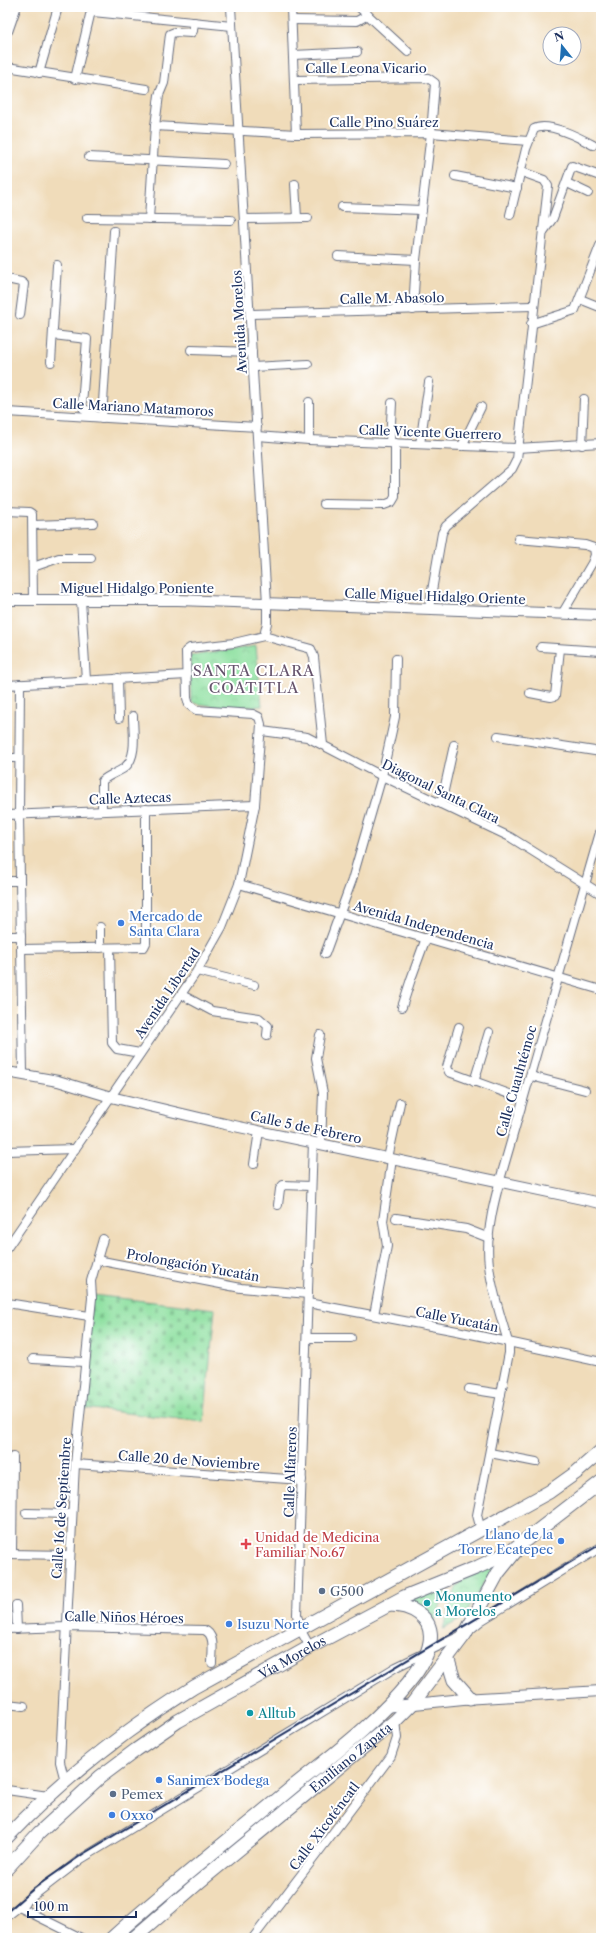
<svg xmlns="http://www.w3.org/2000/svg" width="608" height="1945" font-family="'Libre Caslon Text',serif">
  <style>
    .cemetery { fill: url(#cemetery-stones); stroke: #54887f }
    .park { fill: url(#park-crowns); stroke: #54887f }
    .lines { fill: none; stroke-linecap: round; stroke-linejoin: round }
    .minor-casing { stroke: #666c7e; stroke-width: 10 }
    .tertiary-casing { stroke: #666c7e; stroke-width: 12 }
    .secondary-casing { stroke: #666c7e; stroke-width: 13 }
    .primary-casing { stroke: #666c7e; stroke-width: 15 }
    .minor { stroke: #fff; stroke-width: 8 }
    .tertiary { stroke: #fff; stroke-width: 10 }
    .secondary { stroke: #fff; stroke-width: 11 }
    .primary { stroke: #fff; stroke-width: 13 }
    .rail { stroke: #1b2f5e; stroke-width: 2 }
    .shop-dot { fill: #3f7fe0; stroke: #fff; stroke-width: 1.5 }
    .health-dot { fill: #e0444e; stroke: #fff; stroke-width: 1.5 }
    .service-dot { fill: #5c6f8a; stroke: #fff; stroke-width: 1.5 }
    .culture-dot { fill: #0f9aa8; stroke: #fff; stroke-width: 1.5 }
    .labels { text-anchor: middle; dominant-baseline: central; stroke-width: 4; stroke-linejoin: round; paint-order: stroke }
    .street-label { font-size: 13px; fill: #1b2f5e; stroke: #fff }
    .shop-label { font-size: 13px; fill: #366cbe; stroke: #fff; text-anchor: start }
    .health-label { font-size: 13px; fill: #be3a42; stroke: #fff; text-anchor: start }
    .service-label { font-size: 13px; fill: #4e5e75; stroke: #fff; text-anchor: start }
    .culture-label { font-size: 13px; fill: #0d838f; stroke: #fff; text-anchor: start }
    .quarter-label { font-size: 15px; letter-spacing: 1px; fill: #66546d; stroke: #fff }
  </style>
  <defs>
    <pattern id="cemetery-stones" width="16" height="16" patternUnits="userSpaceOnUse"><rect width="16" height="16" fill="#8ee0a0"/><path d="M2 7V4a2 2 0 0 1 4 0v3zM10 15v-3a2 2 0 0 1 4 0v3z" fill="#7ac08c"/></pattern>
    <pattern id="park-crowns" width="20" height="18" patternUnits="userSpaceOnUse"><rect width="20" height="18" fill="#8ee0a0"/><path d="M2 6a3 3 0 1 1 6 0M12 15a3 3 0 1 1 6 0" fill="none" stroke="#7ac08c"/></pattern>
  </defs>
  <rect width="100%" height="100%" fill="#fff"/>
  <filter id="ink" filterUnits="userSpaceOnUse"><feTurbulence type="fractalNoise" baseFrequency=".025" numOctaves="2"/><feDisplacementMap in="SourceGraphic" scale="8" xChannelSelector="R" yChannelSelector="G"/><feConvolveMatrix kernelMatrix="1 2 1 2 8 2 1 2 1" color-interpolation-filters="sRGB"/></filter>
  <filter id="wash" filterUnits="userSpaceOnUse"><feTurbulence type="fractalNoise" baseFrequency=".012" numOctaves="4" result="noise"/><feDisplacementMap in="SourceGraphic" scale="16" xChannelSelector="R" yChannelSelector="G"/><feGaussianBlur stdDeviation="0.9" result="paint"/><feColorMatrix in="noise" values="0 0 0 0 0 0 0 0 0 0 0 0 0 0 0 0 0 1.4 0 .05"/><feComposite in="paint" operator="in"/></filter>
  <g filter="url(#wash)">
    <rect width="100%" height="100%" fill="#f0dcba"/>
    <path class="cemetery" d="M92,1295L215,1309L204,1422L83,1408Z"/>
    <g class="park">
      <path d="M256,646L262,706L227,708L193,703L191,700L190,656Z"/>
      <path d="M495,1565L463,1618L443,1629L456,1588L463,1579Z"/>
      <path d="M448,1585L433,1626L405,1602Z"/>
    </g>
  </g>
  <g filter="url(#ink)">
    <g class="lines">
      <g class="minor-casing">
        <g id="minor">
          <path d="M231,7L267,603V623L264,636"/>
          <path d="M291,7L296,134"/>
          <path d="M359,7L408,52"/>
          <path d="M292,20L357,21L368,15"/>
          <path d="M293,55L357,52"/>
          <path d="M7,67L146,89"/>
          <path d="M39,73L58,7"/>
          <path d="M75,79L90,15L93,12L232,26"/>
          <path d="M294,80L428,78L435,83L431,133L416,260L413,310"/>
          <path d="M155,126L296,134L431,133L528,141"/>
          <path d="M89,157L224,164"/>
          <path d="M455,176L517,188"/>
          <path d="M567,183L588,193"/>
          <path d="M295,184L297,218"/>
          <path d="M342,207L422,210"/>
          <path d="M510,215L526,149L534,129C548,121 580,138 593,145"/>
          <path d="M87,218L231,220"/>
          <path d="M149,219L155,126L159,95L164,83L170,34L175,32L191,33L193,31L194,22"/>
          <path d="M245,219L308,218"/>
          <path d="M543,232L553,218L572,166L600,176"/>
          <path d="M338,256L416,260"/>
          <path d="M7,279L21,282L24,284L20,315"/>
          <path d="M580,299L600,307"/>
          <path d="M251,314L533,306"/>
          <path d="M531,324L575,310L601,243"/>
          <path d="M53,335L87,339L82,405L83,408L98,417"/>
          <path d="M191,350L252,352"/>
          <path d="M51,362L57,265"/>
          <path d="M253,367L308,364"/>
          <path d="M309,402V440"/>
          <path d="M7,412L257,427"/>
          <path d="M102,418L114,231"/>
          <path d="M257,436L309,440L517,448L601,443"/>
          <path d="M390,443L392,403"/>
          <path d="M420,444L429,382"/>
          <path d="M582,445L584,399"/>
          <path d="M462,446L481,407"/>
          <path d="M324,504L384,505L392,502L395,497V443"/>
          <path d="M7,511L29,512L32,514L33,601"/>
          <path d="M33,525L93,523"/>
          <path d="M518,539L585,545L594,548L595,555L592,563L562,614"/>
          <path d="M33,567L59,558H91"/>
          <path d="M81,600L86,680"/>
          <path d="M429,608L442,533L446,526L512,469L517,459L548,186L544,180L522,172"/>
          <path d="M541,647L601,651"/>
          <path d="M118,678L119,718"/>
          <path d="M20,684L19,815L23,1074"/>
          <path d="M7,685L187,675"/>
          <path d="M530,693L551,697L555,696L560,649"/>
          <path d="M262,731L307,737L382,776L510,837L601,894"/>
          <path d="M498,736L601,752"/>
          <path d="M7,758H18"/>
          <path d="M441,804L454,745"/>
          <path d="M102,811V781C108,775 117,773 124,768C138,758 133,731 133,716"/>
          <path d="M7,815L255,805"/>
          <path d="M7,881H20"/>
          <path d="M239,884L601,990"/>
          <path d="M7,936H21"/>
          <path d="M100,948V927"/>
          <path d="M110,948L112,1043L117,1049L140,1053"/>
          <path d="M21,949L144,947L146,943V809"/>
          <path d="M325,954L352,880L382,776L395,717L396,659"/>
          <path d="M197,971L254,985"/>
          <path d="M182,995L212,1011L259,1018L268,1026L267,1035"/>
          <path d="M402,1007L411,979L426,938"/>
          <path d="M459,1027L447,1067L449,1072L523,1099"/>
          <path d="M320,1035L316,1058L323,1093L321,1144"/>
          <path d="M531,1076L585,1090"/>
          <path d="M474,1082L489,1032"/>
          <path d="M7,1151L75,1149"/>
          <path d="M388,1158L400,1103"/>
          <path d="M254,1164L259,1131"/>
          <path d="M278,1205L280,1189L283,1185L311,1186"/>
          <path d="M396,1218L466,1229L489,1238"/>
          <path d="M7,1248L197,971L222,927L239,884L255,805L261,724L259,717L253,714L196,710L189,705L187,698L186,651L190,648L234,643L264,636L311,649L314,657L323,745"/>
          <path d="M97,1260L241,1288L308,1294"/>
          <path d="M7,1303L89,1316"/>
          <path d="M308,1303L457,1331L601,1362"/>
          <path d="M374,1315L387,1246L383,1221L392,1159"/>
          <path d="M307,1338H351"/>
          <path d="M33,1359L84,1362"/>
          <path d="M469,1389L501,1394"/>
          <path d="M490,1453L536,1462"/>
          <path d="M75,1464L302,1480"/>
          <path d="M26,1513L72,1514"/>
          <path d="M481,1530L477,1515L509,1353V1346C502,1319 492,1293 489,1265C485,1233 495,1197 504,1166L601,829"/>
          <path d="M8,1554L69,1555"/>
          <path d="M12,1554L13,1457"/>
          <path d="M16,1605L17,1629"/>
          <path d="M7,1629L67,1627L204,1630C216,1634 212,1653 212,1663"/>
          <path d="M471,1629L482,1620L601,1547"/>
          <path d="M310,1647L300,1629L297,1615L313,1142"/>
          <path d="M7,1704L24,1706"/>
          <path d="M65,1781L60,1762L75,1464L92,1298L91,1281L103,1239"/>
          <path d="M7,1790L48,1796"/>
          <path d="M19,1907L81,1938"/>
          <path d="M7,1916L81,1859L396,1667L462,1635"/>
          <path d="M253,1938L361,1796L391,1756L397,1738L395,1721"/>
        </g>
      </g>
      <g class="tertiary-casing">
        <g id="tertiary">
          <path d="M7,600H178L601,615"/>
          <path d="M7,1072L58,1081L111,1097L225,1124L601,1203"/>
          <path d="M385,1707L463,1699L601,1691"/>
        </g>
      </g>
      <g class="secondary-casing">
        <path id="secondary" d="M7,30L15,7"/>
      </g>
      <g class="primary-casing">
        <g id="primary">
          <path d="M447,1657L454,1680L470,1698"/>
          <path d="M7,1837C63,1778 125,1730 194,1687L549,1492L577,1472L601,1451"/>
          <path id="s1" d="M7,1868L39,1833L100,1777L136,1750L178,1721L310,1647L404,1597L478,1567L510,1552L601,1482"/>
          <path d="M112,1938C171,1885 234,1836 295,1785C335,1753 377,1722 409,1682C418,1671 428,1655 430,1642C434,1616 410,1605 389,1605"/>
          <path id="s2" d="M134,1938L199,1882L395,1721L413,1703L465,1634L498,1573L515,1552"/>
        </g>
      </g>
      <use href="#minor" class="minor"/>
      <use href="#tertiary" class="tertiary"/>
      <use href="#secondary" class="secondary"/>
      <use href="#primary" class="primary"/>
      <path class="rail" d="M7,1912L34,1888L83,1854L601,1544"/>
    </g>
  </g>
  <g class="shop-dot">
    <circle cx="121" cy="923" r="4"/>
    <circle cx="561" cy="1541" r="4"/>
    <circle cx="229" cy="1624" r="4"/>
    <circle cx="159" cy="1780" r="4"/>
    <circle cx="112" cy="1815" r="4"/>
  </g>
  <path class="health-dot" d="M244 1538h4v4h4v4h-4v4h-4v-4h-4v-4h4z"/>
  <g class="service-dot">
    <circle cx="322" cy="1591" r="4"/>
    <circle cx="113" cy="1794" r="4"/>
  </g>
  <g class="culture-dot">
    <circle cx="427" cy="1603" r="4"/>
    <circle cx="250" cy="1713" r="4"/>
  </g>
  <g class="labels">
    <g class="street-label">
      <text x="366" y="68">Calle Leona Vicario</text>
      <text x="384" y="122">Calle Pino Suárez</text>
      <text transform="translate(392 298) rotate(-1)">Calle M. Abasolo</text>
      <text transform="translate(239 322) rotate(-93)">Avenida Morelos</text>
      <text transform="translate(133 407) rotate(3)">Calle Mariano Matamoros</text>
      <text transform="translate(430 432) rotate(2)">Calle Vicente Guerrero</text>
      <text x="137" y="588">Miguel Hidalgo Poniente</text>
      <text transform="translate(435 596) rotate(2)">Calle Miguel Hidalgo Oriente</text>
      <text transform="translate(441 791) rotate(26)">Diagonal Santa Clara</text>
      <text transform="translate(130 798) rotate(-2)">Calle Aztecas</text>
      <text transform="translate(424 925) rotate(16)">Avenida Independencia</text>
      <text transform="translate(167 993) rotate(-56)">Avenida Libertad</text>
      <text transform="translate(516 1081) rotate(-74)">Calle Cuauhtémoc</text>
      <text transform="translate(306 1127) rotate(12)">Calle 5 de Febrero</text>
      <text transform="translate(193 1265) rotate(10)">Prolongación Yucatán</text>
      <text transform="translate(457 1319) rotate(11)">Calle Yucatán</text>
      <text transform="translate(189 1460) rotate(4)">Calle 20 de Noviembre</text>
      <text transform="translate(290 1472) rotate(-88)">Calle Alfareros</text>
      <text transform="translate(61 1508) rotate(-86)">Calle 16 de Septiembre</text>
      <text transform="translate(124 1617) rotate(1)">Calle Niños Héroes</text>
      <text stroke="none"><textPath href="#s1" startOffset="357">Vía Morelos</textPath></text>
      <text stroke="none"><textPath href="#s2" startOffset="282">Emiliano Zapata</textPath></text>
      <text transform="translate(324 1826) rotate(-53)">Calle Xicoténcatl</text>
    </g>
    <g class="shop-label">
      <text x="129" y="916">Mercado de<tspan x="129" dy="15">Santa Clara</tspan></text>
      <text x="553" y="1534" text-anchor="end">Llano de la<tspan x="553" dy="15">Torre Ecatepec</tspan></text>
      <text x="237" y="1624">Isuzu Norte</text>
      <text x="167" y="1780">Sanimex Bodega</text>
      <text x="120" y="1815">Oxxo</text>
    </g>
    <g class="health-label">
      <text x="255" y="1537">Unidad de Medicina<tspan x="255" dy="15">Familiar No.67</tspan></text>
    </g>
    <g class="service-label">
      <text x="330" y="1591">G500</text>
      <text x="121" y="1794">Pemex</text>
    </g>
    <g class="culture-label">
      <text x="435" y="1596">Monumento<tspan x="435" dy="15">a Morelos</tspan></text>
      <text x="258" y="1713">Alltub</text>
    </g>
    <g class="quarter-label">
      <text x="254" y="670">SANTA CLARA<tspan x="254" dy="17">COATITLA</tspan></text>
    </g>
  </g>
  <rect width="608" height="1945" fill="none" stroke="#fff" stroke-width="24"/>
  <g transform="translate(562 46) rotate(343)"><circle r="19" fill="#ffffff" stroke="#a4acbf"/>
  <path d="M0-3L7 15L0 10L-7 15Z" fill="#1f6fb2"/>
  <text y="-6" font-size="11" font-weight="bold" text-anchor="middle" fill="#1b2f5e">N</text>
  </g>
  <path d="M28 1911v6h108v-6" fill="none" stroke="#1b2f5e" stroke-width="2"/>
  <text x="34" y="1911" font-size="12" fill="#1b2f5e" stroke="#ffffff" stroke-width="3" paint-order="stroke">100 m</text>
</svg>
